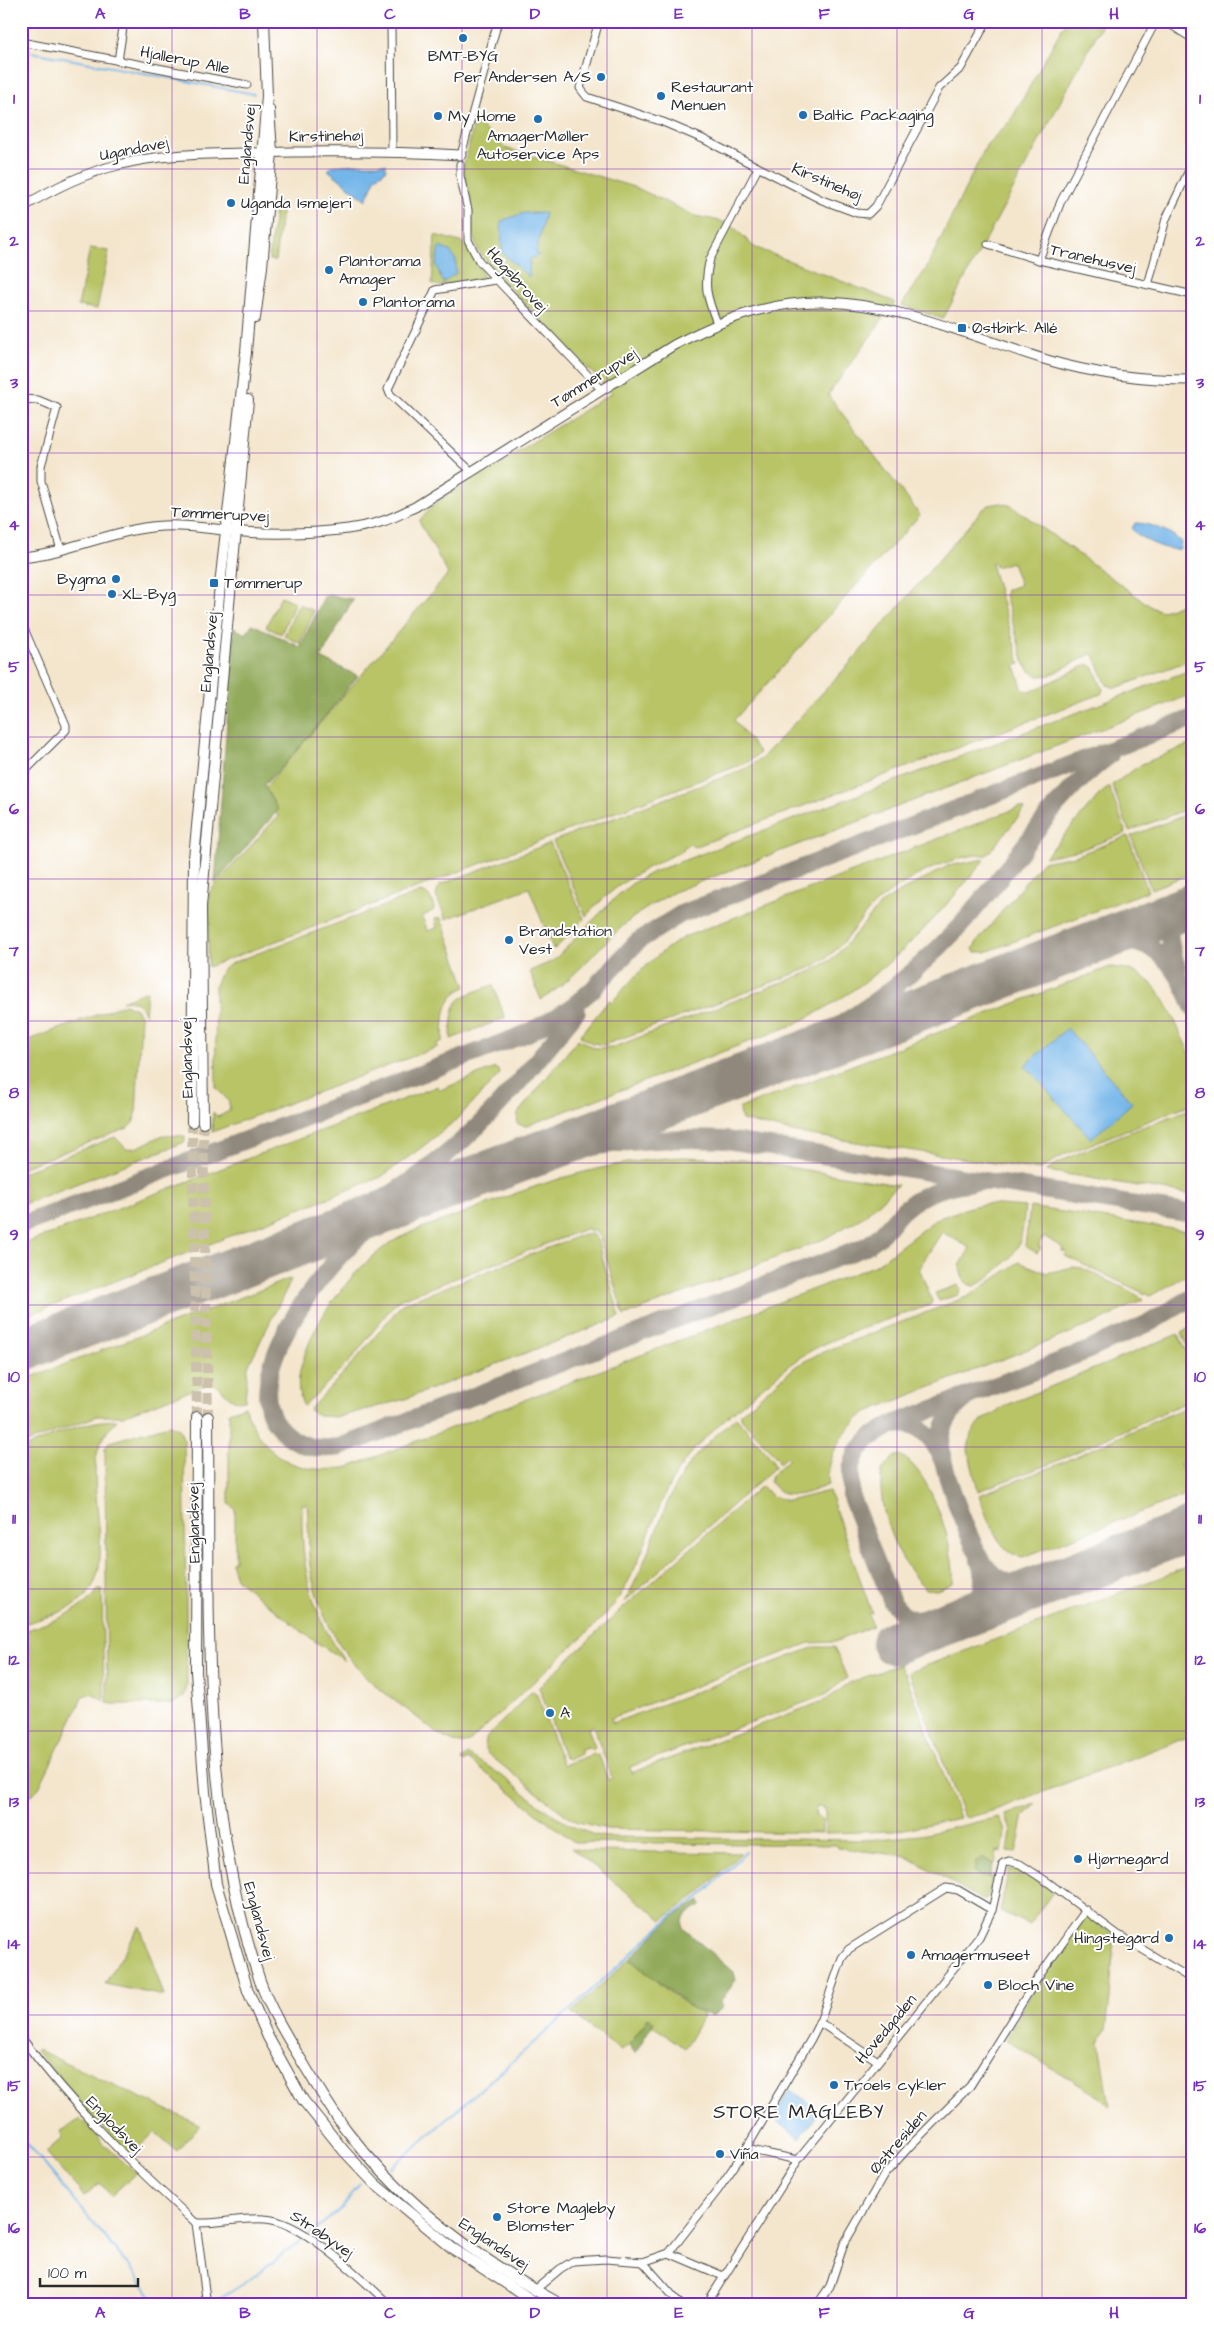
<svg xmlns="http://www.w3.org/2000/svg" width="1214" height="2326" font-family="'Architects Daughter',sans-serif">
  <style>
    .green { fill: #b8c466; stroke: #727848 }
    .forest { fill: #92aa5b; stroke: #5e6a43 }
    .water { fill: #74b6e9; stroke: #50708a }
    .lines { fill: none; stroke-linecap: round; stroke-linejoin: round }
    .stream { stroke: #74b6e9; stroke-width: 2 }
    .taxiway { stroke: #90887c; stroke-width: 18 }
    .runway { stroke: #90887c; stroke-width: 44 }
    .secondary-tunnel { stroke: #ccc1ad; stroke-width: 10; stroke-dasharray: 10 5; stroke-linecap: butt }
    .minor-casing { stroke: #494743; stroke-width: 9 }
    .tertiary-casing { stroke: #494743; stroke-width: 11 }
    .secondary-casing { stroke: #494743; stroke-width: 12 }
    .minor { stroke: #fff; stroke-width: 7 }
    .tertiary { stroke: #fff; stroke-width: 9 }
    .secondary { stroke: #fff; stroke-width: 10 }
    .grid { fill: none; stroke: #7b2cbf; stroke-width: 1; stroke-opacity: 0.55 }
    .poi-dot { fill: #1f6fb2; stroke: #fff; stroke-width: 2 }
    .labels { text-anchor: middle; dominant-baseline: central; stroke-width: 4; stroke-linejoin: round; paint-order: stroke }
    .poi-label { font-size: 16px; fill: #2b2b2b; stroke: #fff; text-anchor: start }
    .street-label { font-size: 16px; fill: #2b2b2b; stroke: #fff }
    .quarter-label { font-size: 19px; letter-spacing: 1px; fill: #2b2b2b; stroke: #fff }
    .neatline { fill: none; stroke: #7b2cbf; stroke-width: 2 }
    .grid-label { font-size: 16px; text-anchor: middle; font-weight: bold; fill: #7b2cbf }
  </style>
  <rect width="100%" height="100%" fill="#fff"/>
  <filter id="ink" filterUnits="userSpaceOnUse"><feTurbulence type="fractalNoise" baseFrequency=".02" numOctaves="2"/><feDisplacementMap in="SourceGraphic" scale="10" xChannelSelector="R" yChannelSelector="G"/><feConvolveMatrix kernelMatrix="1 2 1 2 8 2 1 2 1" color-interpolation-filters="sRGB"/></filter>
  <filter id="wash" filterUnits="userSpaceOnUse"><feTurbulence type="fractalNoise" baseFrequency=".0096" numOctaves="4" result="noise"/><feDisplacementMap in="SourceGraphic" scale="20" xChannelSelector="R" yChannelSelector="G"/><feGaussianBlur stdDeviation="1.12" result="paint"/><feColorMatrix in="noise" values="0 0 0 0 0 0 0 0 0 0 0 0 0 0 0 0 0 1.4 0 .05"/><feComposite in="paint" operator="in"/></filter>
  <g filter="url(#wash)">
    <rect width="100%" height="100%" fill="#f4e6cd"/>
    <g class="green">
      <path d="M1066,21H1104L943,319L902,305L926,269L987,144L1011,120Z"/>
      <path d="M475,120L505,148L637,188L695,216L721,221L737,230L754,247L895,302L828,395L920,515L734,720L760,753L748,762L208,967L209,892L278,816L262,791L448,574L419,521L439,500L612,393L497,275L478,250L473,236L471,200L463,169Z"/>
      <path d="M276,200L282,206L275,261L269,260Z"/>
      <path d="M435,235L464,243L485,278L439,286L432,284Z"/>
      <path d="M90,248L109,251L97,309L78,306Z"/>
      <path d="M1001,503L1012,506L1153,608L1163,611L1193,600V659L1116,688L1107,685L1093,653L1050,675L1038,676L1030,671L1024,663L1005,595L1006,590L1020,585L1012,562L995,567L994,563L991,564L1020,664L1015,666L1023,690L1030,692L1088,664L1094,668L1103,690L1101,694L694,847L690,844L683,848V851C644,867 614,885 586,916L553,841L747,768L761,759L851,662L982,510L989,505Z"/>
      <path d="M281,596L295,603L281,634L266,627Z"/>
      <path d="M299,604L314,611L300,643L284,636Z"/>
      <path d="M1193,669V694L676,891C658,901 640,911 624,925C595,950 574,980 541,1000L530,971L553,961L617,896L634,882L653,872Z"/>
      <path d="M1193,743V807L1129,831L1112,785L1142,764Z"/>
      <path d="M1109,787L1126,833L1080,850L1045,857L1099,795Z"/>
      <path d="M1020,807L1025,809L987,855C954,852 892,885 870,909C846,936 844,949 810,968L604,1045L592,1043L580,1036L609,1000L612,1002C634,977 655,954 684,937Z"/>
      <path d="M1193,812V873L1151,889L1131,836Z"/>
      <path d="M1128,836L1148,891L986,952H975L973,949L977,942L1042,862L1075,856Z"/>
      <path d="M550,843L584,919L557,947L553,949L529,888L446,919L436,896L439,885Z"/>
      <path d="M985,859C927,930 877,985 793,1025L526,1126L517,1124L518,1113L522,1108L578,1039L594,1048L614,1047L812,971L834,958L882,903L896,894L948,866Z"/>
      <path d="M421,892C430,894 434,902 434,910L422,917L428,931L437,928L435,919L441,918L466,987C442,996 444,1018 443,1041L437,1044L438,1047L212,1132L213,1112L218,1117L229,1111C232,1098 222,1097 216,1087L215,985L222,970L232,963Z"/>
      <path d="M1110,967C1153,968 1167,1002 1181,1035C1185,1044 1192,1055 1193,1064C1194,1077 1193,1091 1193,1103L1064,1155L1039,1170L797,1133L742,1120L739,1112L740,1108Z"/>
      <path d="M493,985L505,1018L451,1039C452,996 455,999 493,985Z"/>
      <path d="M147,991L145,1015C142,1005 134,998 122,1001Z"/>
      <path d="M125,1004L136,1009L141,1017L136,1115L133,1123L128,1128L21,1168V1043Z"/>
      <path d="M495,1068L499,1071L500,1074L457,1119L421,1148L381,1177L21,1318V1245L438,1086L440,1090Z"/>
      <path d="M1193,1108V1195L1047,1171C1056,1158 1170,1117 1193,1108Z"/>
      <path d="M163,1135L185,1136V1142L21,1205V1173L115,1137L127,1149L138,1147Z"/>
      <path d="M684,1157L744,1160L898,1185L863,1217L822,1240L624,1316L600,1238L595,1231L585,1229L401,1299L394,1304L350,1361L304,1406C292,1385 302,1362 310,1341C325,1305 363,1258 397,1239C417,1228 441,1222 461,1214C538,1184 601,1161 684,1157Z"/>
      <path d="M986,1204L1025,1207C1021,1240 1023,1248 996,1271C989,1277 983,1283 973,1286C963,1283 961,1276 960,1266L970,1248L942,1232L919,1268L932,1301L930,1305C893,1318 855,1329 820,1346C795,1358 776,1376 755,1393C724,1420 690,1447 670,1484C646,1530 638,1584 599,1621L469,1742C453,1748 431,1729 419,1719C399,1703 375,1688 358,1668C331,1639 313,1597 309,1558C308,1540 309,1522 307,1504H302C301,1566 309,1610 345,1661L310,1638L245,1586L236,1578L231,1563L235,1560V1509L229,1504V1412L245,1406C261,1457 298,1477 349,1467L876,1265L936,1219L970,1207Z"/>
      <path d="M1030,1207L1193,1232V1272L1150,1296L1065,1256L1067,1252L1062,1251L1063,1248L1045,1237L1040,1241L1039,1247L1041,1248L1037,1253L1025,1246Z"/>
      <path d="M584,1234H592L597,1240L620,1317L405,1399L338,1417L319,1416L309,1410L353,1363L402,1304Z"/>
      <path d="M1019,1262L1047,1273L1073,1267L1082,1268L1132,1292L1143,1299L1103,1320L867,1412C843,1429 827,1454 828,1485C807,1493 786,1504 770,1482L771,1476L788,1460L786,1457L779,1463L778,1459L741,1418V1413L796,1366L818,1354L969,1296Z"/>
      <path d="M289,1279L291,1280L248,1366L245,1400C227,1405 226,1387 210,1383L123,1416H97L21,1445V1381Z"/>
      <path d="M958,1285L961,1289L958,1295L939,1301L935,1293Z"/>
      <path d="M1193,1326V1355L1181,1333Z"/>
      <path d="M1178,1334L1193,1362V1399L1052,1463L978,1491L968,1450L971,1433L982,1420L1009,1404Z"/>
      <path d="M1193,1404V1480L1186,1461L1180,1463L1191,1493L1023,1557C998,1555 986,1515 979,1495L1052,1467Z"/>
      <path d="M736,1417L772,1459L775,1467L624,1602C652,1557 660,1502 692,1460C705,1444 721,1431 736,1417Z"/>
      <path d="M117,1420C111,1427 104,1434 101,1442C82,1482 118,1561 87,1595C72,1612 41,1618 21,1625V1449C52,1437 83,1420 117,1420Z"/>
      <path d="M169,1425L179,1429L184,1440L187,1687L183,1698L172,1704H113L107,1703L105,1449L109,1442Z"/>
      <path d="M899,1455C931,1468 956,1551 953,1583L937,1590L926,1589C897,1562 876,1510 882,1470L894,1457Z"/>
      <path d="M761,1486L774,1497L788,1501L829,1491L872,1613L868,1614L873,1626L834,1642L809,1643L611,1718L613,1723L815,1647H834L847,1678L825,1695L630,1767L631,1773L826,1700L849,1683L900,1664L903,1673H905L960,1818L894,1831L825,1833V1808L816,1807L815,1815L822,1819V1833L607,1829L578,1822L567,1816L488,1754L485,1749L486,1738L532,1691L536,1693L563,1765L594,1754L596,1756L599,1755L608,1780L612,1778L593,1726L588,1728L595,1747L593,1750L587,1747L581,1749V1754L569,1759L564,1757L539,1687L622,1609Z"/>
      <path d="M1193,1565V1735L995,1810L967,1818L964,1816L909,1672Z"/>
      <path d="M98,1590H102L104,1701L92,1693L83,1696L39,1788L33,1794L21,1798V1632C49,1622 80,1614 98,1590Z"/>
      <path d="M467,1755C517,1777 550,1828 605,1837L868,1840L921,1835L999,1817C1007,1829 1005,1838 1002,1852L997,1851L995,1864L976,1874L992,1878L987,1898L983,1900L906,1856L838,1848L837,1845L574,1842L468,1759L465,1762L462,1760Z"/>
      <path d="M1035,1804V1806L1024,1815L1016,1853L1008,1852L1011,1832L1006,1815Z"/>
      <path d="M571,1848L587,1851L741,1853L701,1892L662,1920Z"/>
      <path d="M1009,1869L1021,1870L1053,1892L1029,1925L1000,1911Z"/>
      <path d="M1086,1914L1114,1935L1110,1998L1106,2029L1100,2042L1110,2107L1101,2098L1006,2040L1024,2005Z"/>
      <path d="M140,1926L164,1996L105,1984Z"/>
      <path d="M629,1959C654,1977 675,2001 704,2015L685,2048L651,2025L649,2017L629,2045L621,2051L571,2013Z"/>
      <path d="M38,2049L47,2054L200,2125L177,2151L155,2132L130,2155L88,2112L36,2051Z"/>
      <path d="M81,2119L104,2144L136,2173L111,2196L100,2183L84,2196L46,2152L61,2139L60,2131Z"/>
    </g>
    <g class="forest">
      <path d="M325,595L353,599L321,658L358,676L292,756L264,785L278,810L215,883L234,628L246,634L252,624L300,647Z"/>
      <path d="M982,1857L994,1864L989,1879L974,1872L976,1862Z"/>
      <path d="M700,1900L701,1905C691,1911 681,1915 683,1928L734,1973L736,1980L720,2002L723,2007L712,2016L693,2009L629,1959L674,1916Z"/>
      <path d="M649,2017L654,2022L635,2053L629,2045Z"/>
    </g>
    <g class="water">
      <path d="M357,164H386V170L376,177L366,200L328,170L332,166Z"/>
      <path d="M524,213H545L536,253L539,255L530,259L529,277L502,253L501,221Z"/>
      <path d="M439,247L450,251L456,260V273L443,283L436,265Z"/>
      <path d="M1135,523C1150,523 1171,531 1181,542L1180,549C1168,552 1139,539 1132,529Z"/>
      <path d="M1067,1028L1132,1103L1091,1139L1025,1065Z"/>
      <path d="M790,2090C823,2111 823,2108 799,2139L773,2117Z"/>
    </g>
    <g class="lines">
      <g class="stream">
        <path d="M21,50L254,94"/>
        <path d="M21,2136L139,2278L158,2305"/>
        <path d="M391,2168L547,2031L673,1915L701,1896L746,1852"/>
        <path d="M310,2234L342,2208L360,2183"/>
        <path d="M210,2305L245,2283L303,2239"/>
      </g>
      <g class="taxiway">
        <path d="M1096,942C1152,934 1174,958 1193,1007"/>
        <path d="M1178,969C1170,946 1162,926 1183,909"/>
        <path d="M764,1068C840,1028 901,990 960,926C1011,871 1049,800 1110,755"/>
        <path d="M490,1172C574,1146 637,1136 726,1140L1193,1214"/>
        <path d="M432,1194C406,1207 379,1220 357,1239C320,1271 238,1378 278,1426C295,1446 316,1451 340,1447L860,1249C880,1240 888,1225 903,1210C926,1189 964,1180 994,1182"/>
        <path d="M21,1225L528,1033L568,1010L591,991L638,941L681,914L1193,718"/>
        <path d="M301,1244C365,1212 426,1177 478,1126C514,1091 545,1050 577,1011"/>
        <path d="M966,1399C951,1409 941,1426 941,1444C940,1466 974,1557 990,1571C1005,1585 1024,1588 1043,1586"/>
        <path d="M894,1425C918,1422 932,1435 940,1456"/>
        <path d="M960,1618C982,1603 988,1585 979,1560"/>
        <path d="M946,1623L935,1624L914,1620L904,1616L892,1602L851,1497V1468L857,1452L870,1438L891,1425L1084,1352L1151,1322L1193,1297"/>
      </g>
      <g class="runway">
        <path d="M21,1350L1193,905"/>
        <path d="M893,1643L1193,1529"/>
      </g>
    </g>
  </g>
  <g filter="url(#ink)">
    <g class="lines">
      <g class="secondary-tunnel">
        <path d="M192,1122L197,1417"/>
        <path d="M203,1123L208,1417"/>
      </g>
      <g class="minor-casing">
        <g id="minor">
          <path d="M391,21L392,151"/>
          <path d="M599,21L580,88L587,97L663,122L703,139L822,200L857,213L868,214L876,206L939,88L961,68L987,21"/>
          <path d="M1165,21L1193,39"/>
          <path d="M21,42L247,85"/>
          <path d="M118,61L124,21"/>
          <path d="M461,155L498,21"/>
          <path d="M460,164V176L468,210V240L479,261L602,390"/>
          <path d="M988,244L1039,260L1193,295"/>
          <path d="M1039,260L1061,201L1156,21"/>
          <path d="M1148,285L1166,219L1193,162"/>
          <path d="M717,323C707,298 703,286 710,259L758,168"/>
          <path d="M21,399L38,400L57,408L41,466V481L61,550"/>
          <path d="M472,472L390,394L388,389L435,290L495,280"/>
          <path d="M21,622L66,725V730L21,775"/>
          <path d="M819,2022L878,2061"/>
          <path d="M21,2037C72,2106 133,2166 196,2223"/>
          <path d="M746,2149L798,2160"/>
          <path d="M196,2223C219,2224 242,2217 265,2219C304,2221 361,2279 390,2305"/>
          <path d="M196,2223L207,2305"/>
          <path d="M669,2253L723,2276"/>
          <path d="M643,2262L681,2305"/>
          <path d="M535,2290L560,2269L573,2261L606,2259L643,2262L669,2253L718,2190L746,2149L811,2039L821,2019L842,1958L849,1949L946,1888L958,1890L992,1910"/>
          <path d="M706,2305L798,2160L979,1937L992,1910L1003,1863L1009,1861L1020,1864L1049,1883L1117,1934L1193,1980"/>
          <path d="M817,2305L830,2286L844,2244L884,2175L910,2146L970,2086L1037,1979L1086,1910"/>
        </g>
      </g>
      <g class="tertiary-casing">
        <g id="tertiary">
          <path d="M21,208C52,189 83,173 118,165C160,154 202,154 246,153C318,151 389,151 461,155"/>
          <path d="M21,557C69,553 113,529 162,526C185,524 210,529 233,531C273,535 342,534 380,522C392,519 404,512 415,507L674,345C722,320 768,301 825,302C901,304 975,338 1047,360C1094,374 1144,380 1193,380"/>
        </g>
      </g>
      <g class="secondary-casing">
        <g id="secondary">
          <path d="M255,318L262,267L272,152L269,109"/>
          <path d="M192,1122L194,858L220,585L246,352L267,96L264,21"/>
          <path d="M203,1123L201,906L248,400"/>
          <path d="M197,1417L196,1672L205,1792L216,1884L248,1991L268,2037L303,2100L344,2151L375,2184L452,2248L539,2305"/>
          <path d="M208,1417C210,1603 198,1803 260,1981C271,2012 289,2040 306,2068C319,2089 332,2112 348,2132C405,2206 481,2261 562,2305"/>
        </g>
      </g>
      <use href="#minor" class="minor"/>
      <use href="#tertiary" class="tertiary"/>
      <use href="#secondary" class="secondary"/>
    </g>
  </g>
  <path class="grid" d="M172,21V2305M317,21V2305M462,21V2305M607,21V2305M752,21V2305M897,21V2305M1042,21V2305M21,169H1193M21,311H1193M21,453H1193M21,595H1193M21,737H1193M21,879H1193M21,1021H1193M21,1163H1193M21,1305H1193M21,1447H1193M21,1589H1193M21,1731H1193M21,1873H1193M21,2015H1193M21,2157H1193"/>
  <g class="poi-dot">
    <circle cx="463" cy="38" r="5"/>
    <circle cx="601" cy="77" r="5"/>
    <circle cx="661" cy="96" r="5"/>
    <circle cx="803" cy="115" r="5"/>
    <circle cx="438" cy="116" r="5"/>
    <circle cx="538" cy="119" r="5"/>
    <circle cx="231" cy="203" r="5"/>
    <circle cx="329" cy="270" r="5"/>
    <circle cx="363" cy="302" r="5"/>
    <rect x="957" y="323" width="10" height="10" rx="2.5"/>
    <circle cx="116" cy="579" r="5"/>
    <rect x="209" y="578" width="10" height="10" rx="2.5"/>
    <circle cx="112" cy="594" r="5"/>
    <circle cx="509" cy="940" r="5"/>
    <circle cx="550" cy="1713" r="5"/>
    <circle cx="1078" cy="1859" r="5"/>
    <circle cx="1169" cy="1938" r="5"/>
    <circle cx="911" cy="1955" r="5"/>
    <circle cx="988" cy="1985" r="5"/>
    <circle cx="834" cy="2085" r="5"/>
    <circle cx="720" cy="2154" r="5"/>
    <circle cx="497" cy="2217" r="5"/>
  </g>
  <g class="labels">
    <g class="poi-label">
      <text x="463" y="56" text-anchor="middle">BMT-BYG</text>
      <text x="591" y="77" text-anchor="end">Per Andersen A/S</text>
      <text x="671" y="87">Restaurant<tspan x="671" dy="18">Menuen</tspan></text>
      <text x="813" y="115">Baltic Packaging</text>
      <text x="448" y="116">My Home</text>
      <text x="538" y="136" text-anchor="middle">AmagerMøller<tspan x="538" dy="18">Autoservice Aps</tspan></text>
      <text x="241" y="203">Uganda Ismejeri</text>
      <text x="339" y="261">Plantorama<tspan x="339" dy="18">Amager</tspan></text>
      <text x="373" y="302">Plantorama</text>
      <text x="972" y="328">Østbirk Allé</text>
      <text x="106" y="579" text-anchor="end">Bygma</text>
      <text x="224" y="583">Tømmerup</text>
      <text x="122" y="594">XL-Byg</text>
      <text x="519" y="931">Brandstation<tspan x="519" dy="18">Vest</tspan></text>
      <text x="560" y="1713">A</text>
      <text x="1088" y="1859">Hjørnegård</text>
      <text x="1159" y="1938" text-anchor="end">Hingstegård</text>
      <text x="921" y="1955">Amagermuseet</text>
      <text x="998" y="1985">Bloch Vine</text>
      <text x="844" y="2085">Troels cykler</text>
      <text x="730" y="2154">Viña</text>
      <text x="507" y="2208">Store Magleby<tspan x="507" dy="18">Blomster</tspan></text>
    </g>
    <g class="street-label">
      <text transform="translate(185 60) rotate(11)">Hjallerup Alle</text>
      <text transform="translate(326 136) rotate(-1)">Kirstinehøj</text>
      <text transform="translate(247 144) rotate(-85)">Englandsvej</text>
      <text transform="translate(134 149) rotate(-11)">Ugandavej</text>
      <text transform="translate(827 182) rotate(23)">Kirstinehøj</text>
      <text transform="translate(1093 259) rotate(13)">Tranehusvej</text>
      <text transform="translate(517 280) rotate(48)">Høgsbrovej</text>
      <text transform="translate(594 378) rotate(-32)">Tømmerupvej</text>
      <text transform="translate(220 514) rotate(3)">Tømmerupvej</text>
      <text transform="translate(209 652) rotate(-85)">Englandsvej</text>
      <text transform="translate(187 1058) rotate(-91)">Englandsvej</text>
      <text transform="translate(194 1523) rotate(-91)">Englandsvej</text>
      <text transform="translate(259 1921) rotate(75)">Englandsvej</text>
      <text transform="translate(886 2029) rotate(-50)">Hovedgaden</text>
      <text transform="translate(114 2125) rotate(46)">Englodsvej</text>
      <text transform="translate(898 2142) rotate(-49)">Østresiden</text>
      <text transform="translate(322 2234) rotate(34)">Strøbyvej</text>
      <text transform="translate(494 2244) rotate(34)">Englandsvej</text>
    </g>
    <g class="quarter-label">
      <text x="799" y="2112">STORE MAGLEBY</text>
    </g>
  </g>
  <rect width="1214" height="2326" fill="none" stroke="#fff" stroke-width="55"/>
  <path d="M40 2278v8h98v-8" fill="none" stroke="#2b2b2b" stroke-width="2.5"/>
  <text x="48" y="2278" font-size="15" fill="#2b2b2b" stroke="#ffffff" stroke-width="4" paint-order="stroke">100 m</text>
  <rect x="28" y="28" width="1158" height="2270" class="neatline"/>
  <g class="grid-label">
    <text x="100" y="19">A</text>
    <text x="245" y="19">B</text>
    <text x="390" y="19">C</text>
    <text x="535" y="19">D</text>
    <text x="679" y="19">E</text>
    <text x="824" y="19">F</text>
    <text x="969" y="19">G</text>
    <text x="1114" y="19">H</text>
    <text x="14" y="104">1</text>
    <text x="1200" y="104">1</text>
    <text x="14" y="246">2</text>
    <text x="1200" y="246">2</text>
    <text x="14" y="388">3</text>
    <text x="1200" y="388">3</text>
    <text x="14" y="530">4</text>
    <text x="1200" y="530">4</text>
    <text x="14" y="672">5</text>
    <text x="1200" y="672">5</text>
    <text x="14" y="814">6</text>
    <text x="1200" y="814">6</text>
    <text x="14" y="956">7</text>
    <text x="1200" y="956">7</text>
    <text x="14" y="1098">8</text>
    <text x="1200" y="1098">8</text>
    <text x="14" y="1240">9</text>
    <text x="1200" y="1240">9</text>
    <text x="14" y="1382">10</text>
    <text x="1200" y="1382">10</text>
    <text x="14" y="1524">11</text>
    <text x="1200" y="1524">11</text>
    <text x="14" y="1665">12</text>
    <text x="1200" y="1665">12</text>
    <text x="14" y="1807">13</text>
    <text x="1200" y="1807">13</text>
    <text x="14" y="1949">14</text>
    <text x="1200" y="1949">14</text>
    <text x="14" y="2091">15</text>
    <text x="1200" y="2091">15</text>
    <text x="14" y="2233">16</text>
    <text x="1200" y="2233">16</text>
    <text x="100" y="2318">A</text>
    <text x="245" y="2318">B</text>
    <text x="390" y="2318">C</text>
    <text x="535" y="2318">D</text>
    <text x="679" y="2318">E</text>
    <text x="824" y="2318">F</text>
    <text x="969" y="2318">G</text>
    <text x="1114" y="2318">H</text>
  </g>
</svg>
